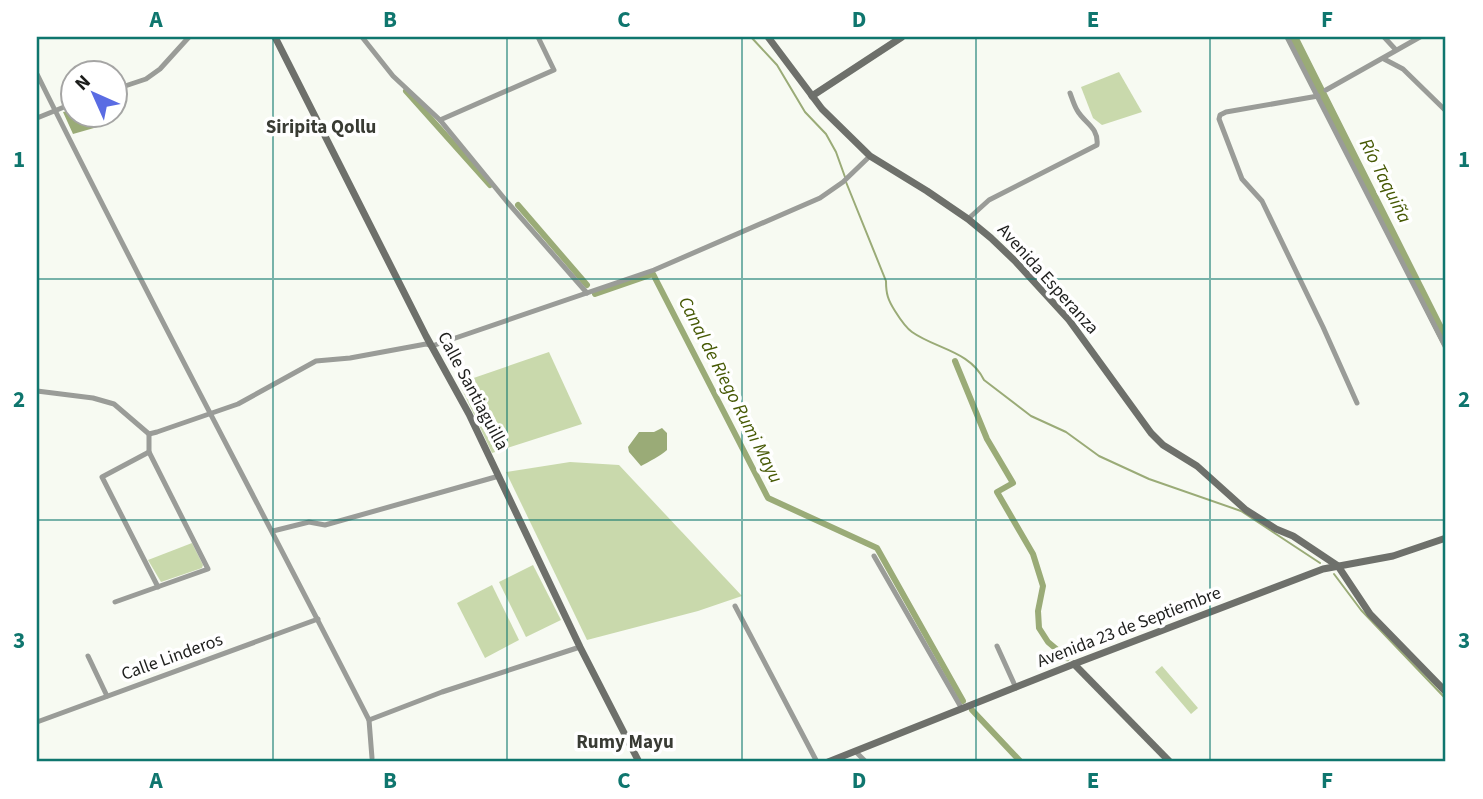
<svg xmlns="http://www.w3.org/2000/svg" width="1483" height="799" font-family="'Source Sans 3',sans-serif">
  <style>
    .green { fill: #c9d9ac }
    .water { fill: #9aab77 }
    .lines { fill: none; stroke-linecap: round; stroke-linejoin: round }
    .stream { stroke: #9aab77; stroke-width: 2 }
    .canal { stroke: #9aab77; stroke-width: 6 }
    .river { stroke: #9aab77; stroke-width: 10 }
    .street { stroke: #9a9c98; stroke-width: 5 }
    .secondary { stroke: #6e706b; stroke-width: 7 }
    .grid { fill: none; stroke: #0f766e; stroke-width: 2; stroke-opacity: 0.55 }
    .labels { text-anchor: middle; dominant-baseline: central; stroke-width: 7; stroke-linejoin: round; paint-order: stroke }
    .street-label { font-size: 18px; fill: #1d1e1c; stroke: #fff }
    .neighbourhood-label { font-size: 19px; font-weight: bold; fill: #393b34; stroke: #fff }
    .water-label { font-size: 19px; font-style: italic; fill: #465904; stroke: #fff }
    .neatline { fill: none; stroke: #0f766e; stroke-width: 2.5 }
    .grid-label { font-size: 23px; text-anchor: middle; font-weight: bold; fill: #0f766e }
  </style>
  <rect width="100%" height="100%" fill="#f7faf2"/>
  <g class="green">
    <path d="M1119,72L1142,112L1102,125L1093,118L1081,87Z"/>
    <path d="M549,352L582,424L492,453L459,383Z"/>
    <path d="M570,462L619,465L742,596L698,611L587,640L506,472Z"/>
    <path d="M192,543L203,565L202,568L161,582L148,560Z"/>
    <path d="M533,565L561,620L526,637L499,582Z"/>
    <path d="M492,585L519,640L485,658L457,603Z"/>
    <path d="M1162,666L1198,708L1191,714L1155,672Z"/>
  </g>
  <g class="water">
    <path d="M73,110L74,116H96L101,126L73,134L63,112Z"/>
    <path d="M662,428L667,433V450C659,457 650,461 641,466L629,452L628,447L639,432H654Z"/>
  </g>
  <g class="lines">
    <g class="stream">
      <path d="M751,37L777,65L805,112L826,134L836,152L845,177"/>
      <path d="M846,182L886,281C886,294 888,300 895,311C900,319 905,327 912,332C936,349 970,351 984,380L1031,416L1066,432L1099,456L1149,479L1241,511L1320,563"/>
      <path d="M1334,574L1361,610L1446,699"/>
    </g>
    <g class="canal">
      <path d="M406,91L490,185"/>
      <path d="M518,205L587,285"/>
      <path d="M595,294L653,274L768,498L877,548L963,701"/>
      <path d="M955,361L987,439L1013,483L997,492L1033,554L1043,586L1038,611L1039,628L1048,642L1067,658"/>
      <path d="M972,710L1021,762"/>
    </g>
    <path class="river" d="M1293,37L1446,342"/>
    <g class="street">
      <path d="M362,37L393,76L440,120L508,203L587,293"/>
      <path d="M1287,37L1446,348"/>
      <path d="M1384,37L1396,50"/>
      <path d="M1384,59L1403,69L1446,111"/>
      <path d="M37,74C144,291 259,504 369,720L372,758"/>
      <path d="M116,89L146,79L160,69L189,37"/>
      <path d="M1326,90L1420,37"/>
      <path d="M1318,96L1226,112L1220,115L1219,119L1242,179L1262,201L1323,327L1357,403"/>
      <path d="M37,118L74,103"/>
      <path d="M440,120L554,70L538,37"/>
      <path d="M968,219L989,200L1097,145C1099,127 1084,123 1077,110C1074,105 1072,98 1070,93"/>
      <path d="M37,391L93,398L114,404L149,434L157,432L238,404L316,361L350,358L426,344L432,346L654,270L820,198L843,182L870,156"/>
      <path d="M149,452L102,477L158,587"/>
      <path d="M273,531L309,522L325,525L499,476"/>
      <path d="M874,556L962,709"/>
      <path d="M115,602L208,569L149,452V434"/>
      <path d="M735,606L817,762"/>
      <path d="M997,646L1016,688"/>
      <path d="M88,656L107,696"/>
      <path d="M369,720L442,692L580,647"/>
      <path d="M37,722L318,619"/>
      <path d="M856,752L866,762"/>
    </g>
    <g class="secondary">
      <path d="M275,37L426,336L469,414L580,647L639,762"/>
      <path d="M768,37L822,109L870,156L927,191L968,219L991,238L1015,261L1069,320L1151,433L1163,445L1197,466L1246,510L1276,529L1293,536L1338,566L1370,614L1446,692"/>
      <path d="M812,96L902,37"/>
      <path d="M1074,664L1170,762"/>
      <path d="M828,762L1074,664L1323,569L1393,556L1446,538"/>
    </g>
  </g>
  <path class="grid" d="M273,37V762M507,37V762M742,37V762M976,37V762M1210,37V762M37,279H1446M37,520H1446"/>
  <g class="labels">
    <g class="street-label">
      <text transform="translate(1048 279) rotate(48)">Avenida Esperanza</text>
      <text transform="translate(473 391) rotate(62)">Calle Santiaguilla</text>
      <text transform="translate(1129 627) rotate(-21)">Avenida 23 de Septiembre</text>
      <text transform="translate(172 657) rotate(-20)">Calle Linderos</text>
    </g>
    <g class="neighbourhood-label">
      <text x="321" y="127">Siripita Qollu</text>
      <text x="625" y="742">Rumy Mayu</text>
    </g>
    <g class="water-label">
      <text transform="translate(1385 181) rotate(63)">Río Taquiña</text>
      <text transform="translate(730 390) rotate(63)">Canal de Riego Rumi Mayu</text>
    </g>
  </g>
  <rect width="1483" height="799" fill="none" stroke="#ffffff" stroke-width="77"/>
  <g transform="translate(94 94) rotate(315)"><circle r="33" fill="#ffffff" stroke="#a5a5a4" stroke-width="2"/>
  <path d="M0-5L12 26L0 18L-12 26Z" fill="#5a6ce3"/>
  <text y="-10" font-size="19" font-weight="bold" text-anchor="middle" fill="#1d1e1c">N</text>
  </g>
  <rect x="38" y="38" width="1406" height="722" class="neatline"/>
  <g class="grid-label">
    <text x="156" y="27">A</text>
    <text x="390" y="27">B</text>
    <text x="624" y="27">C</text>
    <text x="859" y="27">D</text>
    <text x="1093" y="27">E</text>
    <text x="1327" y="27">F</text>
    <text x="19" y="167">1</text>
    <text x="1464" y="167">1</text>
    <text x="19" y="407">2</text>
    <text x="1464" y="407">2</text>
    <text x="19" y="648">3</text>
    <text x="1464" y="648">3</text>
    <text x="156" y="788">A</text>
    <text x="390" y="788">B</text>
    <text x="624" y="788">C</text>
    <text x="859" y="788">D</text>
    <text x="1093" y="788">E</text>
    <text x="1327" y="788">F</text>
  </g>
</svg>
